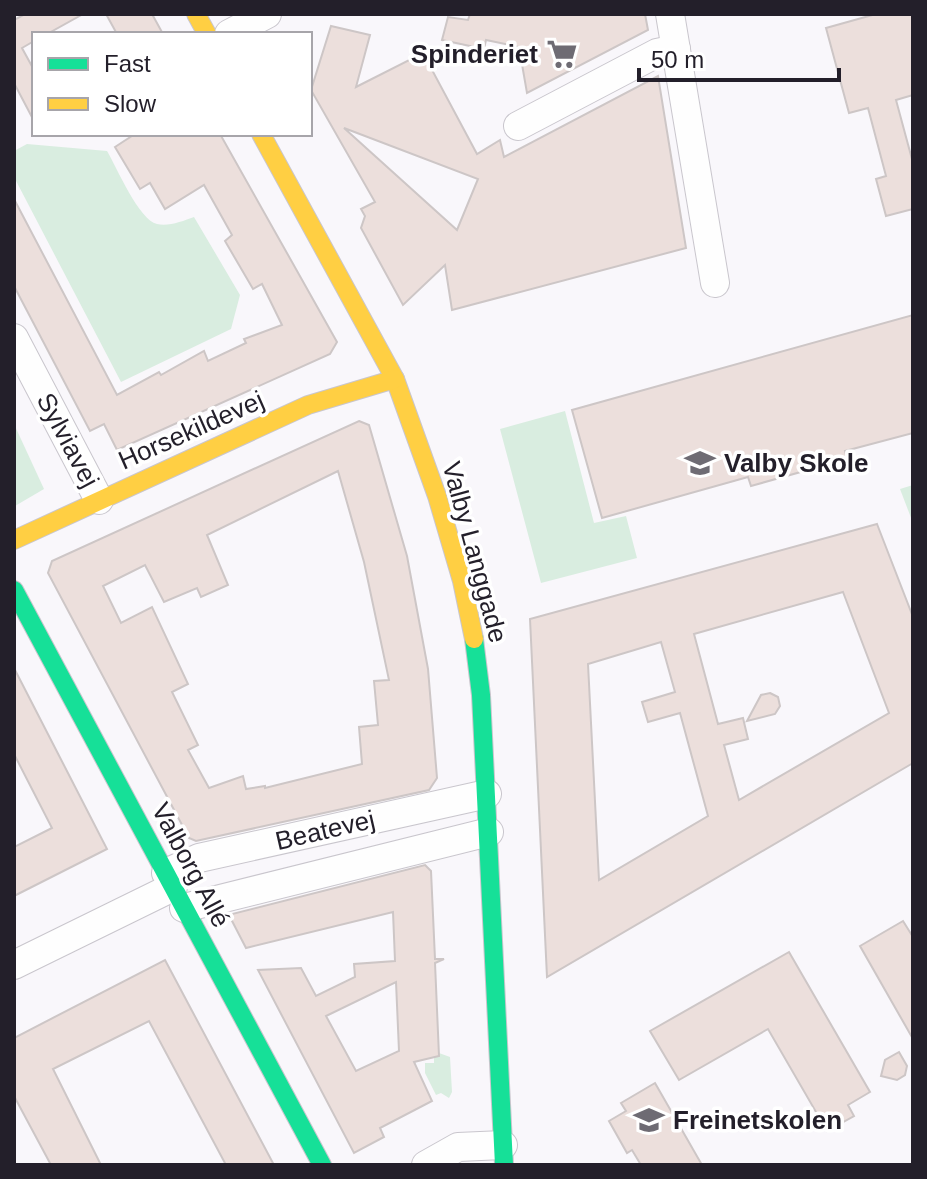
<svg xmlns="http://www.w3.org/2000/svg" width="927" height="1179" font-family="Arial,sans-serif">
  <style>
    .green { fill: #d9ede0 }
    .building { fill: #ecdfdc; stroke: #cdc6c6; stroke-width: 2; fill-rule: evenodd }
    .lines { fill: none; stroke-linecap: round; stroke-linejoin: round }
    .street-casing { stroke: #c9c6cd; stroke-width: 30 }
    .fast-casing { stroke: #c9c6cd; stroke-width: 20 }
    .slow-casing { stroke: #c9c6cd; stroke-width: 20 }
    .street { stroke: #fefefe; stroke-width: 28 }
    .fast { stroke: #16e098; stroke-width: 18 }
    .slow { stroke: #ffcf43; stroke-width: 18 }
    .labels { text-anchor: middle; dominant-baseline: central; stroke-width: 7; stroke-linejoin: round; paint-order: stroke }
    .poi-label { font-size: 26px; font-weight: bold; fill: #231f2a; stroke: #fff; text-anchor: start }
    .street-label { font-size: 26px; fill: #231f2a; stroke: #fff }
  </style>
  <rect width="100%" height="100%" fill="#f9f7fb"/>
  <g class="green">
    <path d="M27,144L107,151C117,168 139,220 157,224C168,227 183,221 194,217L240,295L231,329L121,382L14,177V151Z"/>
    <path d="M565,411L594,523L626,516L637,558L541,583L500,429Z"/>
    <path d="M14,424L44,489L15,506H14Z"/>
    <path d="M913,485V523L900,489Z"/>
    <path d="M439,1053L450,1057L452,1092L449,1098L441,1093L436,1095L425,1073V1063H434V1057L439,1056Z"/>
  </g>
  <g class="building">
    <path d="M25,14H83L47,34H34V41L22,48L34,70V121L14,83V20Z"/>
    <path d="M106,14H152L163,34H117Z"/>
    <path d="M470,14H645L648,30L527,93L519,47L486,40L484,49L442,40L448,17L468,20Z"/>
    <path d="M876,14H913V95L896,100L913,163V209L886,216L876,179L886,176L868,108L849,113L826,28Z"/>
    <path d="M331,26L370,35L356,87L423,53L477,154L500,140L504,157L658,76L686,248L452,310L445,265L403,305L361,228L365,216L361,209L375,202L311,90ZM344,128L478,179L457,230Z"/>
    <path d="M135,134H220L337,342L330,354L117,450L104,424L90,431L14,286V199L117,395L159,372L161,375L204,351L208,361L246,343L244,339L282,325L262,284L253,289L225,241L232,235L204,185L165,209L150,183L140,189L115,147Z"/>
    <path d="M913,315V433L845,451L847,459L751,486L748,477L602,518L572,410Z"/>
    <path d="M359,421L369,425L407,556L428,669L437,778L429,790L196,841L189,838L48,573L52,561ZM338,471L364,562L389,680L374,681L378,725L359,727L362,764L265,788V786L246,789L243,776L209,788L188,750L198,745L172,692L188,684L152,607L121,623L103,586L145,565L164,602L197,588L201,597L228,585L207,535Z"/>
    <path d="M877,524L913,617V763L547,977L530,619ZM843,592L889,713L739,800L724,745L748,739L743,718L718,724L694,634ZM661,642L675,692L642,702L648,722L680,713L708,816L599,880L588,664Z"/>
    <path d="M14,668L107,849L14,896V847L52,828L14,754Z"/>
    <path d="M770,693L778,697L780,706L775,714L747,721L761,695Z"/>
    <path d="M425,865L431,871L435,959H444L435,963L439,1056L414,1062L432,1101L380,1128L384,1137L354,1153L258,970L301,968L316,996L355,977L354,964L395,961L393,912L246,948L230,917L232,914ZM396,982L399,1051L356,1071L326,1016Z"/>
    <path d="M903,921L913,937V1039L860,946Z"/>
    <path d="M789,952L870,1092L848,1105L854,1116L827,1131L768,1029L679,1080L650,1031Z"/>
    <path d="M165,960L274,1165H226L149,1021L53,1069L101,1165H51L14,1096V1038Z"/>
    <path d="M899,1052L907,1066L905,1075L897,1080L881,1076L885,1060Z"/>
    <path d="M655,1083L702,1165H641L632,1150L627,1153L609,1121L626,1111L621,1103Z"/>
  </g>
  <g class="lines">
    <g class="street-casing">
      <g id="street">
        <path d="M670,14L715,283"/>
        <path d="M229,34L267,14"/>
        <path d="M518,126L657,53L676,49"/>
        <path d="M14,338L99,500"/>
        <path d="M166,873L199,858L487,794"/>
        <path d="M184,908L489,832"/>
        <path d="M14,965L173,887"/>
        <path d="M426,1165L458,1147L503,1145"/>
      </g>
    </g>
    <g class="fast-casing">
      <g id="fast">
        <path d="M14,590L322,1165"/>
        <path d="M474,639L481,695L504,1165"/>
      </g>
    </g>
    <g class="slow-casing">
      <g id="slow">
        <path d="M196,14L207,34"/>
        <path d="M261,134L395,379L437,496L462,581L474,639"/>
        <path d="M14,540L308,405L395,379"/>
      </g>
    </g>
    <use href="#street" class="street"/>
    <use href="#fast" class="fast"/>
    <use href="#slow" class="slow"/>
  </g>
  <defs>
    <g id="supermarket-bare" transform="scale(2.4)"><path d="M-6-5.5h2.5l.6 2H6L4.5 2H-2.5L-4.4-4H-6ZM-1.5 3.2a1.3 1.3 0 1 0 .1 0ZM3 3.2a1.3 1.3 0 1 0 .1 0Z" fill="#6e6b73" stroke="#fff" stroke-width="2.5" paint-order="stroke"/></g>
    <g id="school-bare" transform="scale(2.4)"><path d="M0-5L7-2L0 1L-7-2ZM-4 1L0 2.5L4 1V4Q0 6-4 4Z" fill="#6e6b73" stroke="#fff" stroke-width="2.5" paint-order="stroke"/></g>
  </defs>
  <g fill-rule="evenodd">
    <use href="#supermarket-bare" x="562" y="54"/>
    <use href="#school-bare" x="700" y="463"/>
    <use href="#school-bare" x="649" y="1120"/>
  </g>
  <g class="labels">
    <g class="poi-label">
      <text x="538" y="54" text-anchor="end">Spinderiet</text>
      <text x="724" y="463">Valby Skole</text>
      <text x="673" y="1120">Freinetskolen</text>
    </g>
    <g class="street-label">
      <text transform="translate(191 430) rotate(-24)">Horsekildevej</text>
      <text transform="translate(68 440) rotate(62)">Sylviavej</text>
      <text transform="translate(475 552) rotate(75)">Valby Langgade</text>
      <text transform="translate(325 830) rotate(-13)">Beatevej</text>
      <text transform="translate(191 865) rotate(62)">Valborg Allé</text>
    </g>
  </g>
  <rect width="927" height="1179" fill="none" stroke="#231f2a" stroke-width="32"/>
  <rect x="32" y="32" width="280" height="104" fill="#ffffff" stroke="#a7a5aa" stroke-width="2"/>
  <rect x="48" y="58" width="40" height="12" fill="#16e098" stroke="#a7a5aa" stroke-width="2"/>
  <text x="104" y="72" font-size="24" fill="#231f2a">Fast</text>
  <rect x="48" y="98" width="40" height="12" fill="#ffcf43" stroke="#a7a5aa" stroke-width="2"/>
  <text x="104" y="112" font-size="24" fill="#231f2a">Slow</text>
  <path d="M639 68v12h200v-12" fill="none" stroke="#231f2a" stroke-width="4"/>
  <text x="651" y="68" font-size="24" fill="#231f2a" stroke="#ffffff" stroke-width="6" paint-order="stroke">50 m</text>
</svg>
